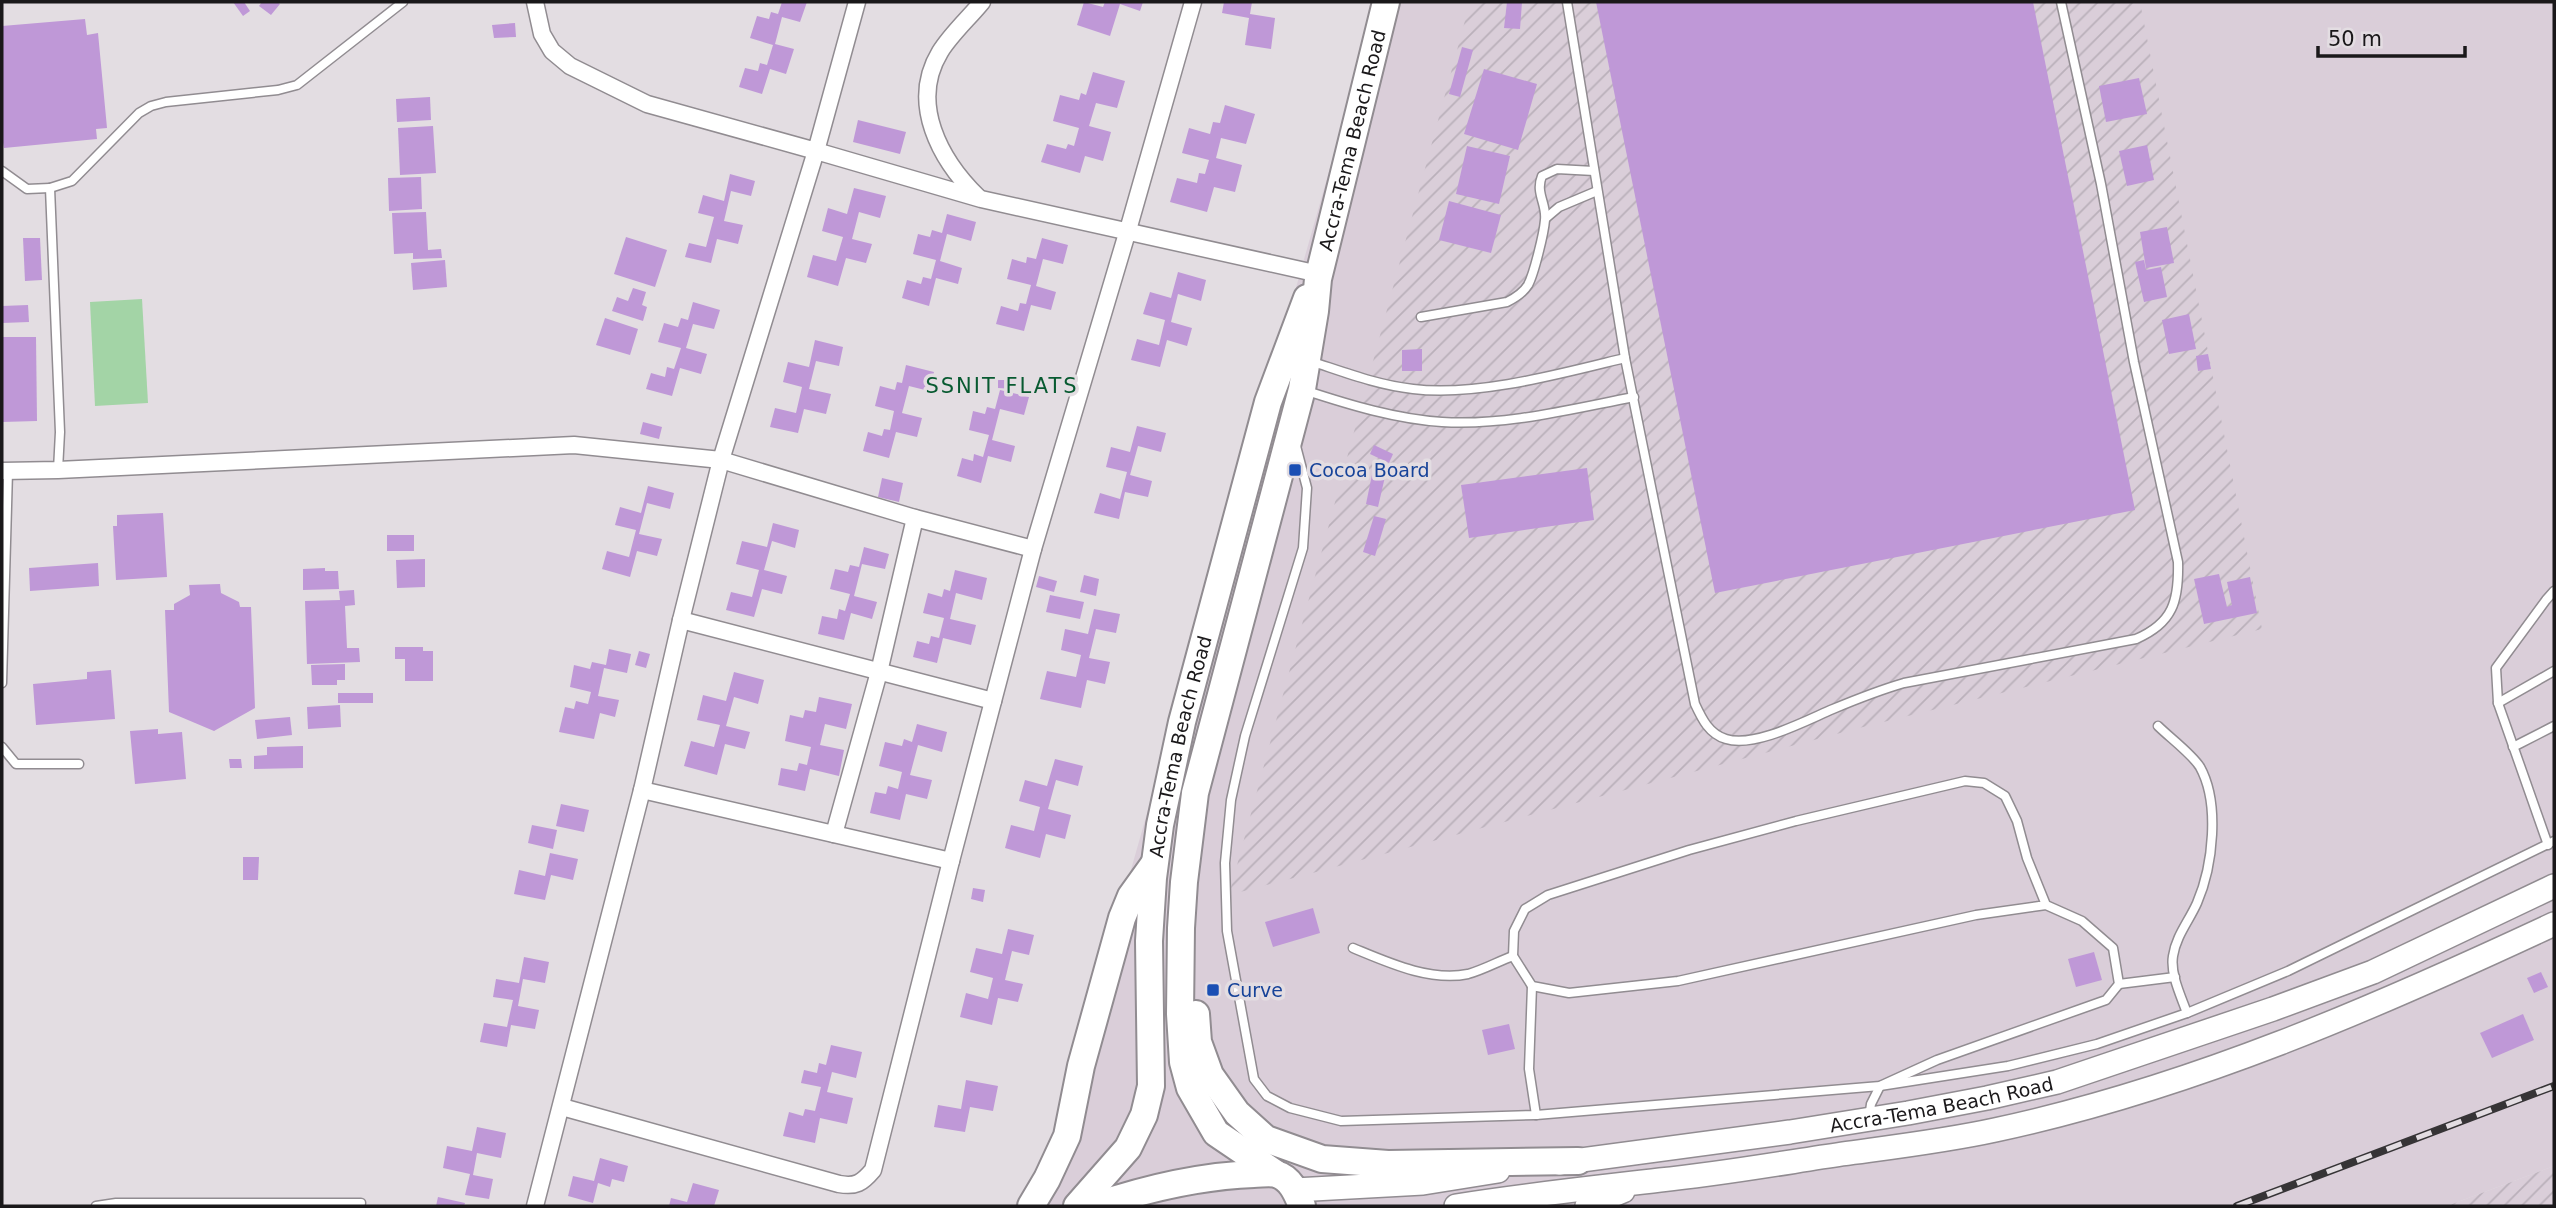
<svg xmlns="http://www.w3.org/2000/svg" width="2556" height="1208" font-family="'DejaVu Sans',sans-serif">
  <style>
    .built { fill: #daced9 }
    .industrial { fill: url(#industrial-furrows) }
    .garden { fill: #a3d4a6 }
    .building { fill: #bf98d7 }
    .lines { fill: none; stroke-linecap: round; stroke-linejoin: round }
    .lane-casing { stroke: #918c91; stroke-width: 11 }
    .street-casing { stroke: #918c91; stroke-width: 19 }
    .secondary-casing { stroke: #918c91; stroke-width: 26 }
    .primary-casing { stroke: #918c91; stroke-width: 30 }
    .lane { stroke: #fff; stroke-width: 8 }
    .street { stroke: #fff; stroke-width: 16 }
    .secondary { stroke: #fff; stroke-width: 23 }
    .primary { stroke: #fff; stroke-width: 26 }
    .rail-casing { stroke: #363436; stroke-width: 8 }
    .rail { stroke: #e3dde2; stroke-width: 5; stroke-dasharray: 16; stroke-linecap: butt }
    .transit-dot { fill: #1a4fb4; stroke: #e3dde2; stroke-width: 2.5 }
    .labels { text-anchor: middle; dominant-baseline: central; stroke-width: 7; stroke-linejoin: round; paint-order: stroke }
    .street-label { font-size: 19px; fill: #1a181a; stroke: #e3dde2 }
    .transit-label { font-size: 19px; fill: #164399; stroke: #e3dde2; text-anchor: start }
    .neighbourhood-label { font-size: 21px; letter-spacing: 2px; fill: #085a31; stroke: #e3dde2 }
  </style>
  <defs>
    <pattern id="industrial-furrows" width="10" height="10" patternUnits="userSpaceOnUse" patternTransform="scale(1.75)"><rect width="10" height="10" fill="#daced9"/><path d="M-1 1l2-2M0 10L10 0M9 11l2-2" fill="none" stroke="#bab0ba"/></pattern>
  </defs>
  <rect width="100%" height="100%" fill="#e3dde2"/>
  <path class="built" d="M1377,2H2554V1166L2447,1206H1014L1043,1171L1064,1106Z"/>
  <g class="industrial">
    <path d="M1470,2H2140L2262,629L1859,728L1229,895Z"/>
    <path d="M2554,1166V1206H2447Z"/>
  </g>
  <path class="garden" d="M142,299L148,403L95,406L90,302Z"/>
  <g class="building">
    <path d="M233,2H244L250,11L243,16Z"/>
    <path d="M262,2H277L280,4L271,15L259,6Z"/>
    <path d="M782,2H807L800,22L782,17L775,44L794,49L786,74L770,69L762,94L739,87L745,68L758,71L760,63L767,65L773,45L750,38L757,16L769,19L771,12L778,14Z"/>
    <path d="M1084,2L1103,7L1105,2H1143L1140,11L1120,4L1110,36L1077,25Z"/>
    <path d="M1224,2H1252L1250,14L1275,18L1271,49L1245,45L1249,18L1222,13Z"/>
    <path d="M1507,2H1522L1520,29L1504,28Z"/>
    <path d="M1596,2H2033L2135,510L1715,593Z"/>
    <path d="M85,19L87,35L98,33L107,128L96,129L97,139L4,148L2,137V26Z"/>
    <path d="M515,23L516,37L494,38L492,25Z"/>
    <path d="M1462,47L1473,50L1460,97L1449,94Z"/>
    <path d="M1484,69L1537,84L1518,150L1464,134Z"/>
    <path d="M1093,72L1125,81L1117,108L1096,103L1089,126L1111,132L1103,161L1085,156L1080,173L1041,162L1047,144L1066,149L1068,144L1074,146L1079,128L1053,121L1060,95L1079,100L1081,93L1086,95Z"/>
    <path d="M2139,78L2147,114L2106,122L2099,86Z"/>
    <path d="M430,97L431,120L397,122L396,99Z"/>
    <path d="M1225,105L1255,114L1246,144L1221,138L1216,158L1242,165L1235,192L1214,187L1207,212L1170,202L1177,178L1197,183L1199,173L1205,174L1209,160L1182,153L1189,128L1210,134L1213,122L1220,123Z"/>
    <path d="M858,120L906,132L900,154L853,142Z"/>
    <path d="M433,126L436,173L400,175L398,128Z"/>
    <path d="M2147,145L2154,180L2127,186L2119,151Z"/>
    <path d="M1467,146L1510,156L1499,204L1456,194Z"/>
    <path d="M730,174L755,181L751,196L731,191L724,221L743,225L738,244L717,239L711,263L685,257L689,243L706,247L714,217L698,213L703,195L724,201Z"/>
    <path d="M421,177L422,209L389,211L388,178Z"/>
    <path d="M854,188L886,196L880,218L859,212L852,239L872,244L866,263L846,258L838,286L807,277L813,255L836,261L843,237L822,231L828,208L847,214Z"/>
    <path d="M1449,201L1501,215L1491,253L1439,240Z"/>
    <path d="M426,212L428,250L441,249L442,258L413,259V253L394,254L392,213Z"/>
    <path d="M947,214L976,222L971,241L947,234L940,261L962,268L958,284L936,278L929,306L902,298L907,280L921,284L923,277L931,279L936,260L913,254L918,234L930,237L932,230L942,233Z"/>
    <path d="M2167,227L2174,263L2146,268L2140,232Z"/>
    <path d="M626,237L667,250L655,287L614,274Z"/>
    <path d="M23,238H40L42,280L25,281Z"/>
    <path d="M1042,238L1068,245L1063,264L1043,259L1036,286L1056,292L1051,310L1031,305L1024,331L996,324L1001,306L1018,311L1020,303L1026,304L1031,285L1007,279L1012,259L1026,263L1027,257L1036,259Z"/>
    <path d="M445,260L447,287L413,290L411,263Z"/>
    <path d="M2144,260L2146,270L2161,267L2167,297L2144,302L2135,262Z"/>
    <path d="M1178,272L1206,280L1201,301L1178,294L1171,322L1192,328L1187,346L1167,340L1160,367L1131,360L1137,339L1159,345L1165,320L1143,314L1150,292L1171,298Z"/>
    <path d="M633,288L646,292L642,305L647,307L643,321L612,311L617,297L628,301Z"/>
    <path d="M693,302L720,310L714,329L693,324L686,348L707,354L701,374L680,368L672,396L646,389L651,373L665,377L667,367L674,369L681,348L658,342L664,323L678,327L681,318L688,320Z"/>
    <path d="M28,305L29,322L2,323V306Z"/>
    <path d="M2189,314L2196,349L2169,354L2162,320Z"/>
    <path d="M605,318L638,329L630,355L596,345Z"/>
    <path d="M2,337H36L37,421L2,422Z"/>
    <path d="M815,340L843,347L839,366L816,361L809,389L831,394L826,414L804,409L798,433L770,427L775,408L796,413L802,387L783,382L788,362L809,367Z"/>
    <path d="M1422,349V371H1402V350Z"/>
    <path d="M2208,354L2211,369L2198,371L2196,356Z"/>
    <path d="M906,365L934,372L929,391L909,386L902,413L922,418L917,437L896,432L889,458L863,451L868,432L882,436L884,429L890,430L894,411L875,406L880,386L895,390L897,382L902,383Z"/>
    <path d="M998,380H1014V389L998,388Z"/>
    <path d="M1000,390L1029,397L1024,415L1000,409L992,440L1015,446L1011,462L988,456L981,483L957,476L962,458L973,461L974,454L983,457L989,435L969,430L973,411L985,414L987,407L995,409Z"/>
    <path d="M643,422L662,427L659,439L640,434Z"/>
    <path d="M1137,426L1166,433L1161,452L1138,446L1130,475L1152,481L1148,497L1125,492L1119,519L1094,513L1100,493L1120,499L1127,472L1106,467L1111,447L1130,452Z"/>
    <path d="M1374,445L1393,454L1389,463L1370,454Z"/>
    <path d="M1374,465L1387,468L1378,507L1366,504Z"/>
    <path d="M1587,468L1594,520L1469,538L1461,485Z"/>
    <path d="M882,478L903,483L899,502L878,497Z"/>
    <path d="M648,486L674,493L670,509L647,503L639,534L662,539L657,556L637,551L630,577L602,569L607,551L629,557L636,530L615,525L620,507L641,513Z"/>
    <path d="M163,513L167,577L116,580L113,526H117V515Z"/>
    <path d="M1374,516L1386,519L1375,556L1363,552Z"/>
    <path d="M773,523L799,530L795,548L772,541L764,570L787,576L782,594L762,589L754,617L726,610L731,592L752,597L759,570L736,564L742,541L767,547Z"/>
    <rect x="387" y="535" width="27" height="16"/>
    <path d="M864,547L889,554L885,569L862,564L854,596L877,602L872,619L851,613L844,640L818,634L822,616L837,619L839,609L845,611L850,594L830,589L835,569L848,572L850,565L859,567Z"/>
    <path d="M425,559V587L397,588L396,560Z"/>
    <path d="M98,563L99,586L30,591L29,568Z"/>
    <path d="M325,568V571H338L339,589L303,590V569Z"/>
    <path d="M955,570L987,578L982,600L956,593L950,619L976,625L971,645L943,638L937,663L913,657L917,641L929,644L931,636L939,638L944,618L923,613L928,593L942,597L944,589L950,591Z"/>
    <path d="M2219,574L2227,607L2232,605L2227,582L2250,577L2257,613L2204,624L2194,579Z"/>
    <path d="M1084,575L1099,579L1096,596L1080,592Z"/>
    <path d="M1039,576L1057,581L1054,592L1036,587Z"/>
    <path d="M220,584L221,593L239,602L240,607H251L255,708L214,731L169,712L165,610H174V604L190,595L189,585Z"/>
    <path d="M354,590L355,605L345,606L347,648H359L360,662L307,664L305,601L340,600L339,591Z"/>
    <path d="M1050,595L1084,602L1080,619L1046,612Z"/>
    <path d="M1094,609L1120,614L1116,633L1096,629L1089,658L1110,662L1105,684L1087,680L1081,708L1040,699L1047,671L1076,677L1081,655L1061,650L1065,629L1088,634Z"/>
    <path d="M395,647H423V651H433V681H405V659H395Z"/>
    <path d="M609,649L631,654L627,673L604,668L598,696L619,700L615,717L600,713L594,739L559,732L565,707L574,709L576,701L588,704L591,692L570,687L574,665L590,669L592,662L606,665Z"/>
    <path d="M639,651L650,654L646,668L635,665Z"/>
    <path d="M345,664V680H337V685H312L311,665Z"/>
    <path d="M111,670L115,719L36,725L33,684L87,679V672Z"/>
    <path d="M734,672L764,680L758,704L734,697L726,726L750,732L745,749L725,744L717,775L684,766L691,741L714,747L720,725L697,720L703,695L726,701Z"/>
    <rect x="338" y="693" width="35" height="10"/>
    <path d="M819,697L852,704L846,729L825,724L820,745L844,750L839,776L810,769L805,791L778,785L781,768L797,771L799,763L807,765L811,747L785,741L790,715L803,718L805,710L816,712Z"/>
    <path d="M340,705L341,727L308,729L307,707Z"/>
    <path d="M290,717L292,735L257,739L255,720Z"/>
    <path d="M917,724L947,732L942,752L918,745L910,775L932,780L927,799L906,794L900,820L870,813L875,792L886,794L888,786L898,789L902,772L879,766L885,742L902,746L904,739L912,742Z"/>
    <path d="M158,729V734L182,732L186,779L135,784L130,731Z"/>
    <path d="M303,746V768L254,769V756L267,755V747Z"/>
    <path d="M229,759H241L242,768H230Z"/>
    <path d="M1055,759L1083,766L1078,786L1056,780L1048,809L1071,815L1065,839L1046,834L1040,858L1005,848L1011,825L1034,831L1040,807L1019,801L1025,780L1047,786Z"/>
    <path d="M561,804L589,810L584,832L556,826Z"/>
    <path d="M532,825L557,830L553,849L528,843Z"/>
    <path d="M550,853L578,859L573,880L551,875L545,900L514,894L519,870L545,876Z"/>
    <path d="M243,857H259L258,880H243Z"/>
    <path d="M973,888L985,890L983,902L971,899Z"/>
    <path d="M1313,908L1320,933L1273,947L1265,922Z"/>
    <path d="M1008,929L1034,935L1029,955L1012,951L1005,980L1023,984L1018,1002L998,998L992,1025L960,1017L966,993L988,999L993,978L970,972L976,948L1002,954Z"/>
    <path d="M2094,952L2102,980L2076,987L2068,959Z"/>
    <path d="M524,957L549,962L545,983L523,979L518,1006L539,1010L535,1029L511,1025L507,1047L480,1042L484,1023L507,1027L513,1000L493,997L496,979L519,983Z"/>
    <path d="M2541,972L2548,987L2534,993L2527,978Z"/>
    <path d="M2523,1014L2534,1040L2492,1058L2480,1033Z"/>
    <path d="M1509,1024L1515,1049L1488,1055L1482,1030Z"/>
    <path d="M831,1045L862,1052L856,1078L832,1072L827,1092L853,1098L847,1124L820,1118L815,1143L783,1136L789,1112L803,1116L805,1109L815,1111L821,1087L801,1083L804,1070L817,1073L819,1063L826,1065Z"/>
    <path d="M966,1080L998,1086L993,1111L970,1107L965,1132L934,1127L938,1105L961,1109Z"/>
    <path d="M477,1127L506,1133L501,1158L477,1153L473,1175L493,1179L489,1199L465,1195L470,1174L443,1168L447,1146L472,1151Z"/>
    <path d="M600,1158L628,1166L624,1182L612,1179L610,1187L598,1183L593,1203L568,1196L573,1176L594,1181Z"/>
    <path d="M693,1183L719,1190L714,1206H669L671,1198L687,1202Z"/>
    <path d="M438,1197L465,1203L464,1206H436Z"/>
  </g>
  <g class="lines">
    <g class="lane-casing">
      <g id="lane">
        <path d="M1567,2L1625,358L1695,704C1702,719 1709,734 1726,739C1755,748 1807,720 1833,709C1857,699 1880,690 1904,683L2136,639C2173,623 2179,601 2178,562L2134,362L2101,184L2061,2"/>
        <path d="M2,171L27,189L50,188"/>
        <path d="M1546,218L1559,207L1597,191"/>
        <path d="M1421,317L1507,302C1515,298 1523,293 1528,285C1534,274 1544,233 1545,220C1547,204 1535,193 1542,176L1557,169L1594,171"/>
        <path d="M1310,361C1344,372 1377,385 1413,389C1477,397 1563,373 1625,358"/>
        <path d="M1307,391C1350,405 1396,419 1442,422C1506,426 1571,409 1634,397"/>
        <path d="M1296,446L1307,488L1303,548L1245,736L1231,800L1225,863L1227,931L1254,1079L1267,1096L1290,1108L1341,1121L1536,1115L1880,1086L2008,1066L2097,1044L2187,1013L2288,971L2554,841"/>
        <path d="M58,470L60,432L50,188L72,181L139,113L151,106L166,102L278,90L297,85L403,2"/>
        <path d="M2,683L8,471"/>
        <path d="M2498,703L2554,671"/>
        <path d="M2158,726C2169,737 2192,754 2200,767C2220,803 2213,866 2197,903C2189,921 2176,936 2173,956C2170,974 2181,996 2187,1013"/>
        <path d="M2,747L16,764H79"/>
        <path d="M2513,747L2554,726"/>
        <path d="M2548,845L2498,703L2496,668L2546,600L2554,591"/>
        <path d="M1353,948C1387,962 1430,982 1468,974C1483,970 1499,961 1513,956"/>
        <path d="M2119,984L2175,977"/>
        <path d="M1532,986L1529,1069L1536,1115"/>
        <path d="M1869,1118L1871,1104L1880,1086L1937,1060L2106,1000L2119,984L2113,948L2082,921L2046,905L1976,915L1678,981L1569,993L1532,986L1513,956L1514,931L1525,909L1548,895L1689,850L1796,821L1965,781L1984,783L2005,796L2017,821L2027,858L2046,905"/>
        <path d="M96,1206L116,1203H361"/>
      </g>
    </g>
    <g class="street-casing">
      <g id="street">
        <path d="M535,2L542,34L552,51L570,66L647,104L816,151L857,2"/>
        <path d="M978,197C940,160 909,103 940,52C951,34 969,18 982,2"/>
        <path d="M2,471L58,470L574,445L721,460L915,518L1033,549"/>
        <path d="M681,620L993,701"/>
        <path d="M642,790L951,861"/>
        <path d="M834,834L879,672L915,518"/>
        <path d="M562,1107L839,1184C856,1187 862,1183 873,1170L951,861L1033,549L1128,230L1193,2"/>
        <path d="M535,1206L642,790L681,620L721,460L816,151L981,199L1319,274"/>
      </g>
    </g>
    <g class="secondary-casing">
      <g id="secondary">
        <path id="s1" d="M1559,1163L1790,1132L1908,1113L1987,1098L2057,1082L2273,1009L2373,972L2554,886"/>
        <path d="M1295,1190L1423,1183L1498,1171"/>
        <path d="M1456,1206C1524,1195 1592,1188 1660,1180C1721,1174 1782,1163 1842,1154C1893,1147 1945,1141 1995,1130C2191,1088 2374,1008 2554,924"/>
        <path d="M1587,1206L1623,1191"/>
      </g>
    </g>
    <g class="primary-casing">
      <g id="primary">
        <path d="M1196,1014L1198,1042L1210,1075L1237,1113L1266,1139L1322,1159L1388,1164L1578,1161"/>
        <path id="s2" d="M1275,1173L1216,1133L1190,1088L1183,1062L1180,1014L1181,928L1184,882L1195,793L1302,389L1315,311L1318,279L1386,2"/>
        <path d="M1031,1206L1047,1179L1067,1136L1081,1066L1122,918L1131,896L1154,864"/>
        <path id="s3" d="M1077,1206L1128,1148L1144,1115L1151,1086L1149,941L1153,878L1160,825L1182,722L1268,402L1307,298"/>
        <path d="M1095,1206C1145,1189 1201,1176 1254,1174C1261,1174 1269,1172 1276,1174C1291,1178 1297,1194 1302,1206"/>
      </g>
    </g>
    <use href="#lane" class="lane"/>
    <use href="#street" class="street"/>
    <use href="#secondary" class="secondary"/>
    <use href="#primary" class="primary"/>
    <g class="rail-casing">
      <path id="rail" d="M2237,1206L2554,1086"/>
    </g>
    <use href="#rail" class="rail"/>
  </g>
  <g class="transit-dot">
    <rect x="1288" y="463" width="14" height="14" rx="3.5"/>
    <rect x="1206" y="983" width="14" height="14" rx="3.5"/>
  </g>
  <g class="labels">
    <g class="street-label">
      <text stroke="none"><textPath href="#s2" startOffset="1092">Accra-Tema Beach Road</textPath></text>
      <text stroke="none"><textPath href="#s3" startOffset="486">Accra-Tema Beach Road</textPath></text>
      <text stroke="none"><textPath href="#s1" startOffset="387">Accra-Tema Beach Road</textPath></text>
    </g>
    <g class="transit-label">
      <text x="1309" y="470">Cocoa Board</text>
      <text x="1227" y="990">Curve</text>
    </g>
    <g class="neighbourhood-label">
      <text x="1002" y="386">SSNIT FLATS</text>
    </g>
  </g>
  <rect width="2556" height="1208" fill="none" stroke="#1a181a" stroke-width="7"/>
  <path d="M2318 46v10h147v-10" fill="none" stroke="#1a181a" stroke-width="3.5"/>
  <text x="2328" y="46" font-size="21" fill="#1a181a" stroke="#e3dde2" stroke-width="5" paint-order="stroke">50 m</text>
</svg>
